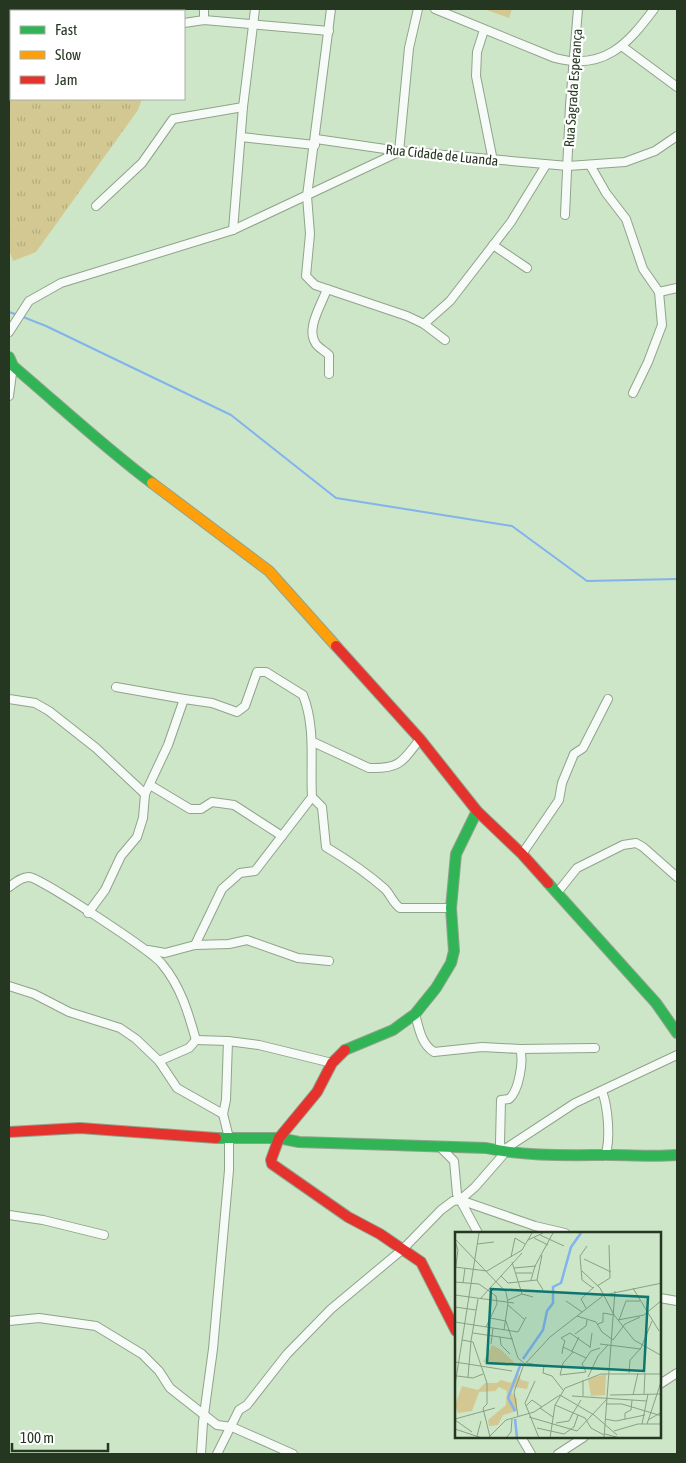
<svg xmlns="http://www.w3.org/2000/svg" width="686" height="1463" font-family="'Asap Condensed',sans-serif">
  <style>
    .grass { fill: url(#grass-tufts) }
    .garden { fill: #d3c892 }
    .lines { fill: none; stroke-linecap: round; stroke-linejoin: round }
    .stream { stroke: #82b3ed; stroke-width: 2 }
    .street-casing { stroke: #90a38c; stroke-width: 10 }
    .fast-casing { stroke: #90a38c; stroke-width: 12 }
    .slow-casing { stroke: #90a38c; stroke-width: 12 }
    .jam-casing { stroke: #90a38c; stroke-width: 12 }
    .street { stroke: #f7fbf7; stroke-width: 8 }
    .fast { stroke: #30b455; stroke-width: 10 }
    .slow { stroke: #ff9f0a; stroke-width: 10 }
    .jam { stroke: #e5322d; stroke-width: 10 }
    .labels { text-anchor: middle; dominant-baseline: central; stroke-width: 4.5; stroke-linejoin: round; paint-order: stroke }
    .street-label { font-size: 14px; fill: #253721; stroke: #fff }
    .inset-river { fill: none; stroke: #82b3ed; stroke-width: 2.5 }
    .inset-road { fill: none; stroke: #89a085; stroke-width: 1 }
    .view { fill: #0f766e; fill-opacity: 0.15; stroke: #0f766e; stroke-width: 2.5 }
    .inset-edge { fill: none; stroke: #253721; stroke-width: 2.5 }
  </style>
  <defs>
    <pattern id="grass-tufts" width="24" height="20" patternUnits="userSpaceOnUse" patternTransform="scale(1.25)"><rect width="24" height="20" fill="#d3c892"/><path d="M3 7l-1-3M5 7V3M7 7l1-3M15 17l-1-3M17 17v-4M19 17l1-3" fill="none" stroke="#b5ac7e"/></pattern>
  </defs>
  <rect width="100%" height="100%" fill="#cce6c7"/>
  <path class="grass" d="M9,9H135L138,11H11V99H142L138,110L36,252L13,261L9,249Z"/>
  <path class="garden" d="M484,9H512L509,18Z"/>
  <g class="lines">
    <g class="stream">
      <path d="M9,312L18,315"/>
      <path d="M23,317L46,326L231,415L336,498L512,526L587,581L677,579"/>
    </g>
    <g class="street-casing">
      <g id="street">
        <path d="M204,9V20"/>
        <path d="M331,9L307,196L310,234L306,276L315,285L407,316L424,324L445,340"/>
        <path d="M435,9L555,58C604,71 628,44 654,9"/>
        <path d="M184,23L204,20L329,31"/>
        <path d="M484,30L477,52L476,76L493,161"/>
        <path d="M623,47L677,87"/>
        <path d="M241,137L315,145"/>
        <path d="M316,139L399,151L568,166L625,162L655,151L677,136"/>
        <path d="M590,165L606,193L626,219L643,269L659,292L662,325L648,362L633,393"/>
        <path d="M96,206L142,163L173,119L243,107"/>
        <path d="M565,215L570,105L578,9"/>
        <path d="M233,230L243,107L255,9"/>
        <path d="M493,245L527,268"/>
        <path d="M327,289C322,304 305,329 316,344C319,348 325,351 329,355V374"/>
        <path d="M659,292L677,288"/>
        <path d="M424,324L450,301L511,222L546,165"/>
        <path d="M9,332L29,301L61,283L233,230L399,152L409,48L418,9"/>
        <path d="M9,396L13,366"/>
        <path d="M9,699L35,703L49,711L96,748L145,794"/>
        <path d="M184,699L212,703L237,712L245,706L257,672H266L303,695C316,728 310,763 312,797L255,871L240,873L222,889L195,945"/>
        <path d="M313,742L369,768C400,769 402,762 420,739"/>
        <path d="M150,785L190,809H201L212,802L234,805L282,836"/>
        <path d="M312,797L322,807L326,847C346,859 367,873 385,889C391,895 392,902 400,908H451"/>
        <path d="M522,854L559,800L562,783L574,754L583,748L608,699"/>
        <path d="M9,887C15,883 21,877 29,877C41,878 153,952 162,964C181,987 188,1012 196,1040"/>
        <path d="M557,893L577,868L623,845L636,843L643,847L677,877"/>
        <path d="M88,913L105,890L121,856L137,837L143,818L145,794L168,745L184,699L116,687"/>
        <path d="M148,950L165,953L195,945L229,944L247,940L298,958L329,961"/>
        <path d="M9,986L34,994L69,1012L120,1028L136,1039L159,1061L177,1088L223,1114"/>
        <path d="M196,1040L228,1041L259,1045L332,1063"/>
        <path d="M520,1049L595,1048"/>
        <path d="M159,1061L189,1048L196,1040"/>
        <path d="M602,1091C608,1107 611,1140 605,1156"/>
        <path d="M440,1147L454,1161L457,1194L478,1233"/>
        <path d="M502,1151L575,1103L677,1055"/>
        <path d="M460,1200L535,1226L565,1233"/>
        <path d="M9,1215L43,1220L104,1235"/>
        <path d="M660,1298L677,1301"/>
        <path d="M9,1321L39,1318L96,1326L142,1354L159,1371L170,1388L217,1425L232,1427L293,1454"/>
        <path d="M660,1384L677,1373"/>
        <path d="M521,1437L531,1454"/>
        <path d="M201,1454L203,1422L213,1349L229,1170V1138L223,1114L226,1100L228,1041"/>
        <path d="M217,1454L239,1410L247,1405L287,1354L331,1309L403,1249L441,1210L453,1201L460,1200L475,1187L503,1155L500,1143L501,1100L509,1099C519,1091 524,1060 520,1049L482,1047L434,1052C421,1044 419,1028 415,1014"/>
        <path d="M558,1454L584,1437"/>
      </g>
    </g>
    <g class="fast-casing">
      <g id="fast">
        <path d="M9,357L13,366C59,405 104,447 152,483"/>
        <path d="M548,883L656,1003L677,1033"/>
        <path d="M345,1050L393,1030L415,1014L436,988L451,963L454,951L451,908L456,854L477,811"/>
        <path d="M216,1138H279L299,1142L486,1148C528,1157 570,1155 612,1155C634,1155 655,1157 677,1155"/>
      </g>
    </g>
    <g class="slow-casing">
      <path id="slow" d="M152,483L269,571L336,646"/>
    </g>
    <g class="jam-casing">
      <g id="jam">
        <path d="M336,646L420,739L477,811L522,854L548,883"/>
        <path d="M345,1050L332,1063L317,1092L279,1138L271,1160L272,1164L348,1217L380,1234L421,1262L456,1331"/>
        <path d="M9,1132L80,1128L216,1138"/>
      </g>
    </g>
    <use href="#street" class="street"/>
    <use href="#fast" class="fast"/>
    <use href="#slow" class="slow"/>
    <use href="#jam" class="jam"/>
  </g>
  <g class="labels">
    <g class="street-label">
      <text transform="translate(573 88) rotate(-86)">Rua Sagrada Esperança</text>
      <text transform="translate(442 155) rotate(6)">Rua Cidade de Luanda</text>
    </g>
  </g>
  <g transform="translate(455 1232)">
    <rect width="206" height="206" fill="#cce6c7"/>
    <path d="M37,113L45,117L60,131L52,133L28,130ZM63,141L66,148L74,150L72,157L60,155L56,160L62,167V179L48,183L43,193L34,194L33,188L51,173L52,159L44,155L40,159L24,160L17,179L3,181L0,173L7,154L23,158L30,151H42L46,148L56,151ZM151,142L150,163L136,164L133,147Z" fill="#d3c892"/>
    <path class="inset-river" d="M68,127L88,98L92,79L98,71V55L106,51L116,15L126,1M60,179L53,166L66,131M60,187L62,206"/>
    <path class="inset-road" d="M85,3L109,14M79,6L93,13M0,7L51,60L53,71L49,98M73,8L88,1M22,12L39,10M132,14L125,24L127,48L138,56M87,23L82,48L88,58M56,25L60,6L70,12M129,27L156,40M57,30L67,62M0,35L32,39L67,18L77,1M59,36L81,34M127,39L145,56L159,83L179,108L207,124M0,41L3,18L0,9M61,41H77M46,44L53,51L82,48M76,48L80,34L98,1M0,50L24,52L41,64L42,72L31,95M8,51L10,36M142,54L155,46L154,13M178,56L204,99M0,63L59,71M25,67L67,21M53,68L67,62L78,65M111,69L127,80M53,73L69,87M0,75L21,78M131,76L126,67L139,55M122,84L141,90L147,100L158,108L170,92L185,85M35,86L51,89L63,126L70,132L95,105L149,63L207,51M163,88L189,83L207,68M164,88L171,69H185M0,90L63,100L71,85M143,92L148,90V81L159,83M18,101L58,107M120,102L131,94L132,88M45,105L46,113L55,122M7,108L18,110L32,151V172L28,176L35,205M16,109L23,67M36,112L38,96M145,112L186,117M108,115L110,109L106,106L115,101L135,115M135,116L137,101M117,119L124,105M118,120L108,131L105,143L131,140M107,122L108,115L131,126M0,130L57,139M72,131L89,134L88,141L97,144L108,158M131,140L127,132L136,119L145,116M174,141L175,128L186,116L197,89M2,144L18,146L28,142M13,145L16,109M133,145L143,124L153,113M128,148V164M80,149L70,171L84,206M0,153L24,1M189,162L190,141M155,163L207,162M178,163L183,141M117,164L192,169M151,172H167L207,184M100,173L130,186L136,196L149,203M71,174L77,168L87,175M85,176L98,185M118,181L126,168M63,184L59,160L69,132M74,185L122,199L152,167M0,187L40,176M150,187L161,189L190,183M170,187V181L176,178L177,168M0,188L17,200M193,188L207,180M101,191L114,189L118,181M187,192L193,162M192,192L207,147M82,196L109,202L119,195L123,183M0,197L27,206M159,199L183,192H207M150,202L165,206M22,204L26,189M33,206L51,188L79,180L105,163L139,183L162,203M51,206L56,200L57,187M95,206L100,173L110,156L146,142H207M149,206L160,59"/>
    <path class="view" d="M36,57L193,65L189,139L32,131Z"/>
    <rect width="206" height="206" class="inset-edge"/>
  </g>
  <rect width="686" height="1463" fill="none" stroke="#253721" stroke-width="20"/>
  <rect x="10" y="10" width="175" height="90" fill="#ffffff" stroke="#a8afa6"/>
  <rect x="20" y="26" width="25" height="8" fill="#30b455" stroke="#a8afa6"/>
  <text x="55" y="35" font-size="15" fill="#253721">Fast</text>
  <rect x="20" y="51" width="25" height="8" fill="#ff9f0a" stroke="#a8afa6"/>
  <text x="55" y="60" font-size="15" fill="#253721">Slow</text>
  <rect x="20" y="76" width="25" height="8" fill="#e5322d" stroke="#a8afa6"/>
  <text x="55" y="85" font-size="15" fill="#253721">Jam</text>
  <path d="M12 1443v8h96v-8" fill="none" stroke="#253721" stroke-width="2.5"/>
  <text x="20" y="1443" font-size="15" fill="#253721" stroke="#ffffff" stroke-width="4" paint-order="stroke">100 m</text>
</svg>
